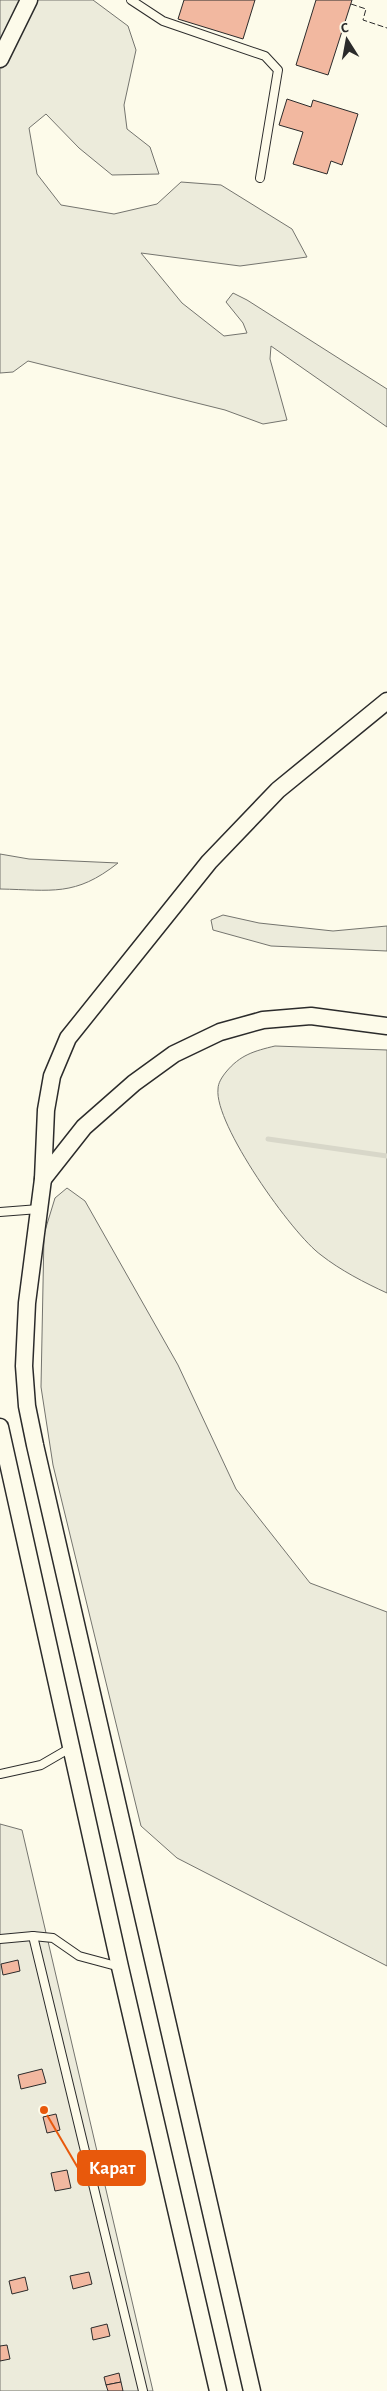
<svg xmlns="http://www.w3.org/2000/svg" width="387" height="2391" font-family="'Alegreya Sans',sans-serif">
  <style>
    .green { fill: #ecebdb; stroke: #74746e }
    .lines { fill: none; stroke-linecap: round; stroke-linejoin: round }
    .stream { stroke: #d8d7c9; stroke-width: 5 }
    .building { fill: #f2b8a0; stroke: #2b2b2b }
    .lane-casing { stroke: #2b2b2b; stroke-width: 10 }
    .street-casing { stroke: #2b2b2b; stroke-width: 19 }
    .lane { stroke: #fdfbea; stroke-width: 8 }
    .street { stroke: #fdfbea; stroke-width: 16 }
    .fence { stroke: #2b2b2b; stroke-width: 1; stroke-dasharray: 6 2.5; stroke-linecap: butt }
    .leader { fill: none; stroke: #e8590c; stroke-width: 2 }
    .callout-dot { fill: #e8590c; stroke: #fdfbea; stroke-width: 2 }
    .callout { fill: #e8590c; stroke: #e8590c; stroke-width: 2 }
    .callout-label { font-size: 19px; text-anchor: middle; font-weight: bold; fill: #fff }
  </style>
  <rect width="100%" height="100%" fill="#fdfbea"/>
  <g class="green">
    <path d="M0,0H93L128,26L136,50L124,105L127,129L150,147L159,174L112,175L79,148L46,114L29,128L37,174L61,205L114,214L157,204L181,182L221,185L292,229L307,257L240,266L141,253L182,303L224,336L247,333L243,323L226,302L233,293L247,300L387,389V427L271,346L270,359L287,420L263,424L225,410L28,361L13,372L0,373Z"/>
    <path d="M0,854L29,859L118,863C75,897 52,890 0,889Z"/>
    <path d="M223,915L259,923L333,931L387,926V951L271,946L213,930L211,920Z"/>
    <path d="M275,1046L387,1050V1293C365,1283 340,1270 321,1255C292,1234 214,1124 218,1089C218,1083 222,1077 226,1072C240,1055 254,1051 275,1046Z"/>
    <path d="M67,1188L85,1201L178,1365L236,1489L310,1583L387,1612V1966L177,1858L141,1826L53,1465L41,1387L44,1234L55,1198Z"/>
    <path d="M0,1824L22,1830L153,2391H0Z"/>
  </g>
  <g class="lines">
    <path class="stream" d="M268,1139L387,1156"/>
  </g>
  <g class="building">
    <path d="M184,0H255L243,39L178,19Z"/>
    <path d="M316,0H352L328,75L296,65Z"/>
    <path d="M287,99L311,107L313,100L358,114L342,165L331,161L327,174L293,164L303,132L279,125Z"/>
    <path d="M18,1960L20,1971L3,1975L1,1964Z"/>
    <path d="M42,2069L46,2083L21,2089L18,2075Z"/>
    <path d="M56,2114L60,2130L47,2133L43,2117Z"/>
    <path d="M67,2170L71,2188L55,2191L51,2173Z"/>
    <path d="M89,2272L92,2284L73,2289L70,2276Z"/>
    <path d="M25,2277L28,2290L12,2294L9,2281Z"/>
    <path d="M107,2324L110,2336L93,2340L91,2328Z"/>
    <path d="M7,2345L10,2359L0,2361V2346Z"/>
    <path d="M119,2373L121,2382L106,2385L104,2377Z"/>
    <path d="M121,2382L123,2391H108L106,2385Z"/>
  </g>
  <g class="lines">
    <g class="lane-casing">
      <g id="lane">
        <path d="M131,0L163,21L265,56L278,70L260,178"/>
        <path d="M0,1212L39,1209"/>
        <path d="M0,1774L41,1765L72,1747"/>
        <path d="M33,1936L143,2391"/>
        <path d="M0,1939L33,1936L53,1938L79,1956L120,1967"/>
      </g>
    </g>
    <g class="street-casing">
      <g id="street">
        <path d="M0,59L29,0"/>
        <path d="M43,1179L84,1127L134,1083L174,1054L220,1032L263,1020L311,1016L387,1026"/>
        <path d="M0,1427L120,1967L218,2391"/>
        <path d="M252,2391L35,1445L27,1406L24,1366L27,1303L43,1179L46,1110L52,1076L68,1038L209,862L278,790L387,701"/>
      </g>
    </g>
    <use href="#lane" class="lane"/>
    <use href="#street" class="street"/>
    <path class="fence" d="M351,4L366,9L363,20L387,28"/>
  </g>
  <path class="leader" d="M44 2110L78 2168"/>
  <circle class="callout-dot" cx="44" cy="2110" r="5"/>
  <rect class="callout" x="78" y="2151" width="67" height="34" rx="5"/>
  <g class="callout-label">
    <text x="112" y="2174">Карат</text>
  </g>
  <g transform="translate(347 40) rotate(349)" stroke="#fdfbea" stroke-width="4" paint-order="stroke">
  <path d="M0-4L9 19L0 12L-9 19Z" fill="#2b2b2b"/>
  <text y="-8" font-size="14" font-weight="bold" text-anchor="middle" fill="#2b2b2b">С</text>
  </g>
</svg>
